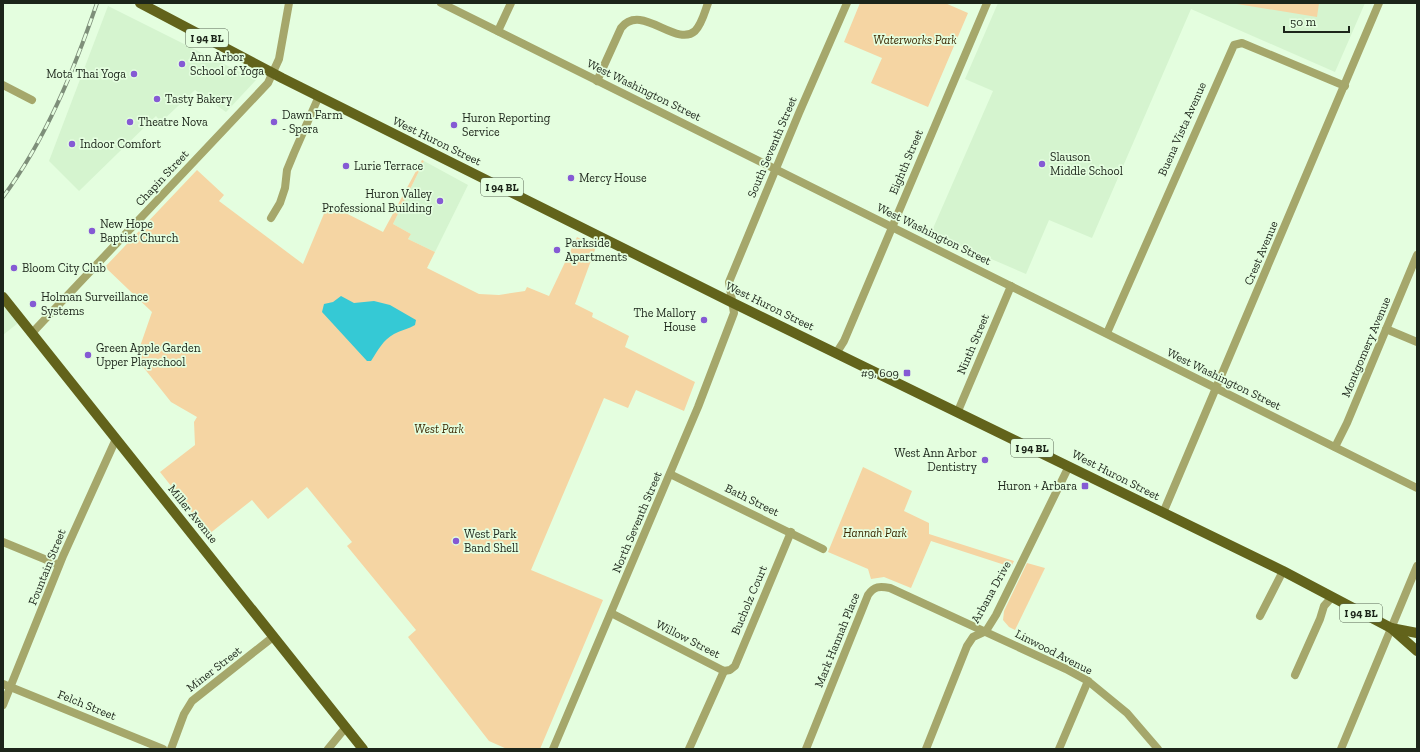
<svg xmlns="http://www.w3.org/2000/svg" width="1420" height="752" font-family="'Zilla Slab',serif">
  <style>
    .built { fill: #d5f4cf }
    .green { fill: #f5d5a3 }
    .water { fill: #35c9d5 }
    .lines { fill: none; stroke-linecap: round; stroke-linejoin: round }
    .minor { stroke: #a5a76b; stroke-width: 8 }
    .major { stroke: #62631b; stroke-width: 10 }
    .rail-casing { stroke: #7e8f7a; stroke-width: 4 }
    .rail { stroke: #e4fedf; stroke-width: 2.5; stroke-dasharray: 8; stroke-linecap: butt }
    .poi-dot { fill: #855ad4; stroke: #e4fedf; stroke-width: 1.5 }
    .labels { text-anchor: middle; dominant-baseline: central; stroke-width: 3.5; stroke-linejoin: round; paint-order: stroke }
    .shield { fill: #e4fedf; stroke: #586655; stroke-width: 1 }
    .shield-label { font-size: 11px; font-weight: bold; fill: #1c251a }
    .park-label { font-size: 12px; font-style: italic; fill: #3b2701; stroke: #e4fedf }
    .poi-label { font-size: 12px; fill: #1c251a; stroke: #e4fedf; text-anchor: start }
    .street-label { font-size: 12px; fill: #1c251a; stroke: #e4fedf }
  </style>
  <rect width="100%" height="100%" fill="#e4fedf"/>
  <g class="built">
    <path d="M998,3H1365L1335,72L1191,9L1092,238L1049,220L1026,274L931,233L993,91L965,79Z"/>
    <path d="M108,6L256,80L226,112L195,90L161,122L156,116L79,191L49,161Z"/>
    <path d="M424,161L468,185L435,252L408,239L411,234L393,224Z"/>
    <path d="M3,304L18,323L3,335Z"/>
  </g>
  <g class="green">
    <path d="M860,3H945L968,13L928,107L871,83L882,58L844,42Z"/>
    <path d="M1231,3H1319L1317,17Z"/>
    <path d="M422,160L424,161L393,224L411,234L408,239L435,252L427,268L479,294L499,295L525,291L527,287L549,296L577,237L596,247L575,304L593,313L592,317L629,336L625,347L695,382L684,411L636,390L628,408L604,398L531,570L603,600L540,749H507L489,741L408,637L416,630L347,546L352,542L307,487L268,519L252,500L209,534L160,472L195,445L194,422L197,417L171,402L136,358L152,312L105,267L197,170L224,195L219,201L303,264L328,204L383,232Z"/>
    <path d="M863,467L912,491L904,511L929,523V534L1014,561L1011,567L931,541L911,588L884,577L871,579L868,569L828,552Z"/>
    <path d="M1027,563L1045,568L1015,630L1009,627L1003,620L1004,611Z"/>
  </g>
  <path class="water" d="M341,296L354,303L374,301L390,305L416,320L415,325C409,329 401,330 394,334C383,340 378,350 371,361H367L322,312L324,304L333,302Z"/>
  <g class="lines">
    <g class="minor">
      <path d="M441,3L1417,488"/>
      <path d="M498,31L511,3"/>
      <path d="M597,81L621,28C641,2 676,48 695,31C702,24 705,11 708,3"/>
      <path d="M3,85L32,100"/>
      <path d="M271,218L280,203L285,188L287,170L294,153L319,96"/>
      <path d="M1386,329L1417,342"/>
      <path d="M32,333L268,83L279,59L289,3"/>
      <path d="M1107,333L1234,45L1242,43L1345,86"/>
      <path d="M837,352L844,341L987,3"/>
      <path d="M958,411L1011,286"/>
      <path d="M1335,447L1347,423L1417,255"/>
      <path d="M670,474L823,549"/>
      <path d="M1163,513L1379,3"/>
      <path d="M3,542L59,565"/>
      <path d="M611,613L724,671L730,670L735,666L791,532"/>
      <path d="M1260,616L1283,571"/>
      <path d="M1295,675L1320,619L1324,606L1332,597"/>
      <path d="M3,684L163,749"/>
      <path d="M3,705L63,556L116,439"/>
      <path d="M171,749L184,714L192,701L273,637"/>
      <path d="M328,749L346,727"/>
      <path d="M553,749L698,407L734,313L729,282L799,113L847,3"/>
      <path d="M689,749L724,671"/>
      <path d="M806,749L868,595C874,586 880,586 890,588L1066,669L1088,681L1127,713L1158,749"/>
      <path d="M926,749L967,646L973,637L986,631L996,615L1069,466"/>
      <path d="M1059,749L1088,681"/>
      <path d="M1341,749L1417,566"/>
    </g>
    <g class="major">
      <path d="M140,3L282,78L731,302L1283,571L1391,628L1417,651"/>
      <path d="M3,297L363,749"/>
      <path d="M1391,628L1417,633"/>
    </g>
    <g class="rail-casing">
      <path id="rail" d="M3,197C46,139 74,70 97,3"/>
    </g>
    <use href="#rail" class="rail"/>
  </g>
  <g class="poi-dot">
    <circle cx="182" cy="64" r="4"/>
    <circle cx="134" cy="74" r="4"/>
    <circle cx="157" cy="99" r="4"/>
    <circle cx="130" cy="122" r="4"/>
    <circle cx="274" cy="122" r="4"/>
    <circle cx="454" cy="125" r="4"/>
    <circle cx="72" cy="144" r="4"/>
    <circle cx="1042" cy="164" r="4"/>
    <circle cx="346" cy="166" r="4"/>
    <circle cx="571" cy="178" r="4"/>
    <circle cx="440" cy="201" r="4"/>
    <circle cx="92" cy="231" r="4"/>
    <circle cx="557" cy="250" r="4"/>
    <circle cx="14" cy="268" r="4"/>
    <circle cx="33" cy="304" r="4"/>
    <circle cx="704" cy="320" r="4"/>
    <circle cx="88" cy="355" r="4"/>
    <rect x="903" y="369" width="8" height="8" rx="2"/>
    <circle cx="985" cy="460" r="4"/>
    <rect x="1081" y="482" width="8" height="8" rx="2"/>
    <circle cx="456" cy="541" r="4"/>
  </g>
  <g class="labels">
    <g class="shield">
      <rect x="186" y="29" width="42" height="18" rx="3"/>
      <rect x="481" y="178" width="42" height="18" rx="3"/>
      <rect x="1011" y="439" width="42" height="18" rx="3"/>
      <rect x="1340" y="604" width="42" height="18" rx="3"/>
    </g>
    <g class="shield-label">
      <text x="207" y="38">I 94 BL</text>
      <text x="502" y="187">I 94 BL</text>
      <text x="1032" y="448">I 94 BL</text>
      <text x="1361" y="613">I 94 BL</text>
    </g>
    <g class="park-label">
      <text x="915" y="40">Waterworks Park</text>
      <text x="439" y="429">West Park</text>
      <text x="875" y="533">Hannah Park</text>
    </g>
    <g class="poi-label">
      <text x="190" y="57">Ann Arbor<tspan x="190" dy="14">School of Yoga</tspan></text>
      <text x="126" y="74" text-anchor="end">Mota Thai Yoga</text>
      <text x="165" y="99">Tasty Bakery</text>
      <text x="282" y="115">Dawn Farm<tspan x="282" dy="14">- Spera</tspan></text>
      <text x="462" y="118">Huron Reporting<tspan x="462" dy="14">Service</tspan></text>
      <text x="138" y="122">Theatre Nova</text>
      <text x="80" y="144">Indoor Comfort</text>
      <text x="1050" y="157">Slauson<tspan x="1050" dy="14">Middle School</tspan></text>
      <text x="354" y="166">Lurie Terrace</text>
      <text x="579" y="178">Mercy House</text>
      <text x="432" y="194" text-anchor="end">Huron Valley<tspan x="432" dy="14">Professional Building</tspan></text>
      <text x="100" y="224">New Hope<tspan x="100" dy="14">Baptist Church</tspan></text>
      <text x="565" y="243">Parkside<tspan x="565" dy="14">Apartments</tspan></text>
      <text x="22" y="268">Bloom City Club</text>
      <text x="41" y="297">Holman Surveillance<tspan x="41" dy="14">Systems</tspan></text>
      <text x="696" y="313" text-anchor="end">The Mallory<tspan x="696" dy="14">House</tspan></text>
      <text x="96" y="348">Green Apple Garden<tspan x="96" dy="14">Upper Playschool</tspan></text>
      <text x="899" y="373" text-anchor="end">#9, 609</text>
      <text x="977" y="453" text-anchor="end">West Ann Arbor<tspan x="977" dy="14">Dentistry</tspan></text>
      <text x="1077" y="486" text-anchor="end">Huron + Arbara</text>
      <text x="464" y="534">West Park<tspan x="464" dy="14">Band Shell</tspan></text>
    </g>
    <g class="street-label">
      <text transform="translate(644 90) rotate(26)">West Washington Street</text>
      <text transform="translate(1182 129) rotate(-66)">Buena Vista Avenue</text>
      <text transform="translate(437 141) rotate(26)">West Huron Street</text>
      <text transform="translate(772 147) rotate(-67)">South Seventh Street</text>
      <text transform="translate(906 162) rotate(-67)">Eighth Street</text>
      <text transform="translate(162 178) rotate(-47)">Chapin Street</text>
      <text transform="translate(934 234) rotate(26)">West Washington Street</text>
      <text transform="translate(1261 253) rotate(-67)">Crest Avenue</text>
      <text transform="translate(770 306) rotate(26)">West Huron Street</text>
      <text transform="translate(973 344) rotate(-67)">Ninth Street</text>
      <text transform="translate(1366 347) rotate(-67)">Montgomery Avenue</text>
      <text transform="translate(1224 379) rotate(26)">West Washington Street</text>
      <text transform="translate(1116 475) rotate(27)">West Huron Street</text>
      <text transform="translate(752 500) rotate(26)">Bath Street</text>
      <text transform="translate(193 514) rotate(51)">Miller Avenue</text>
      <text transform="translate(637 522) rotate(-67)">North Seventh Street</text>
      <text transform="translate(47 567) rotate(-68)">Fountain Street</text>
      <text transform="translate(991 592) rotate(-61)">Arbana Drive</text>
      <text transform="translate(749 600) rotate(-67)">Bucholz Court</text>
      <text transform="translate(688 639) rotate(27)">Willow Street</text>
      <text transform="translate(837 640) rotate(-68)">Mark Hannah Place</text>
      <text transform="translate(1054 652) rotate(27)">Linwood Avenue</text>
      <text transform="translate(214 669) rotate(-38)">Miner Street</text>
      <text transform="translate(87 705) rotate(22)">Felch Street</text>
    </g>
  </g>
  <rect width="1420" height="752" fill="none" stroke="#1c251a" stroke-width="8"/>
  <path d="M1284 26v6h65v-6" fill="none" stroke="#1c251a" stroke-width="2"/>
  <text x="1290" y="26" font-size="12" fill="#1c251a" stroke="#e4fedf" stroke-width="3" paint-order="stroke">50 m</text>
</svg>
